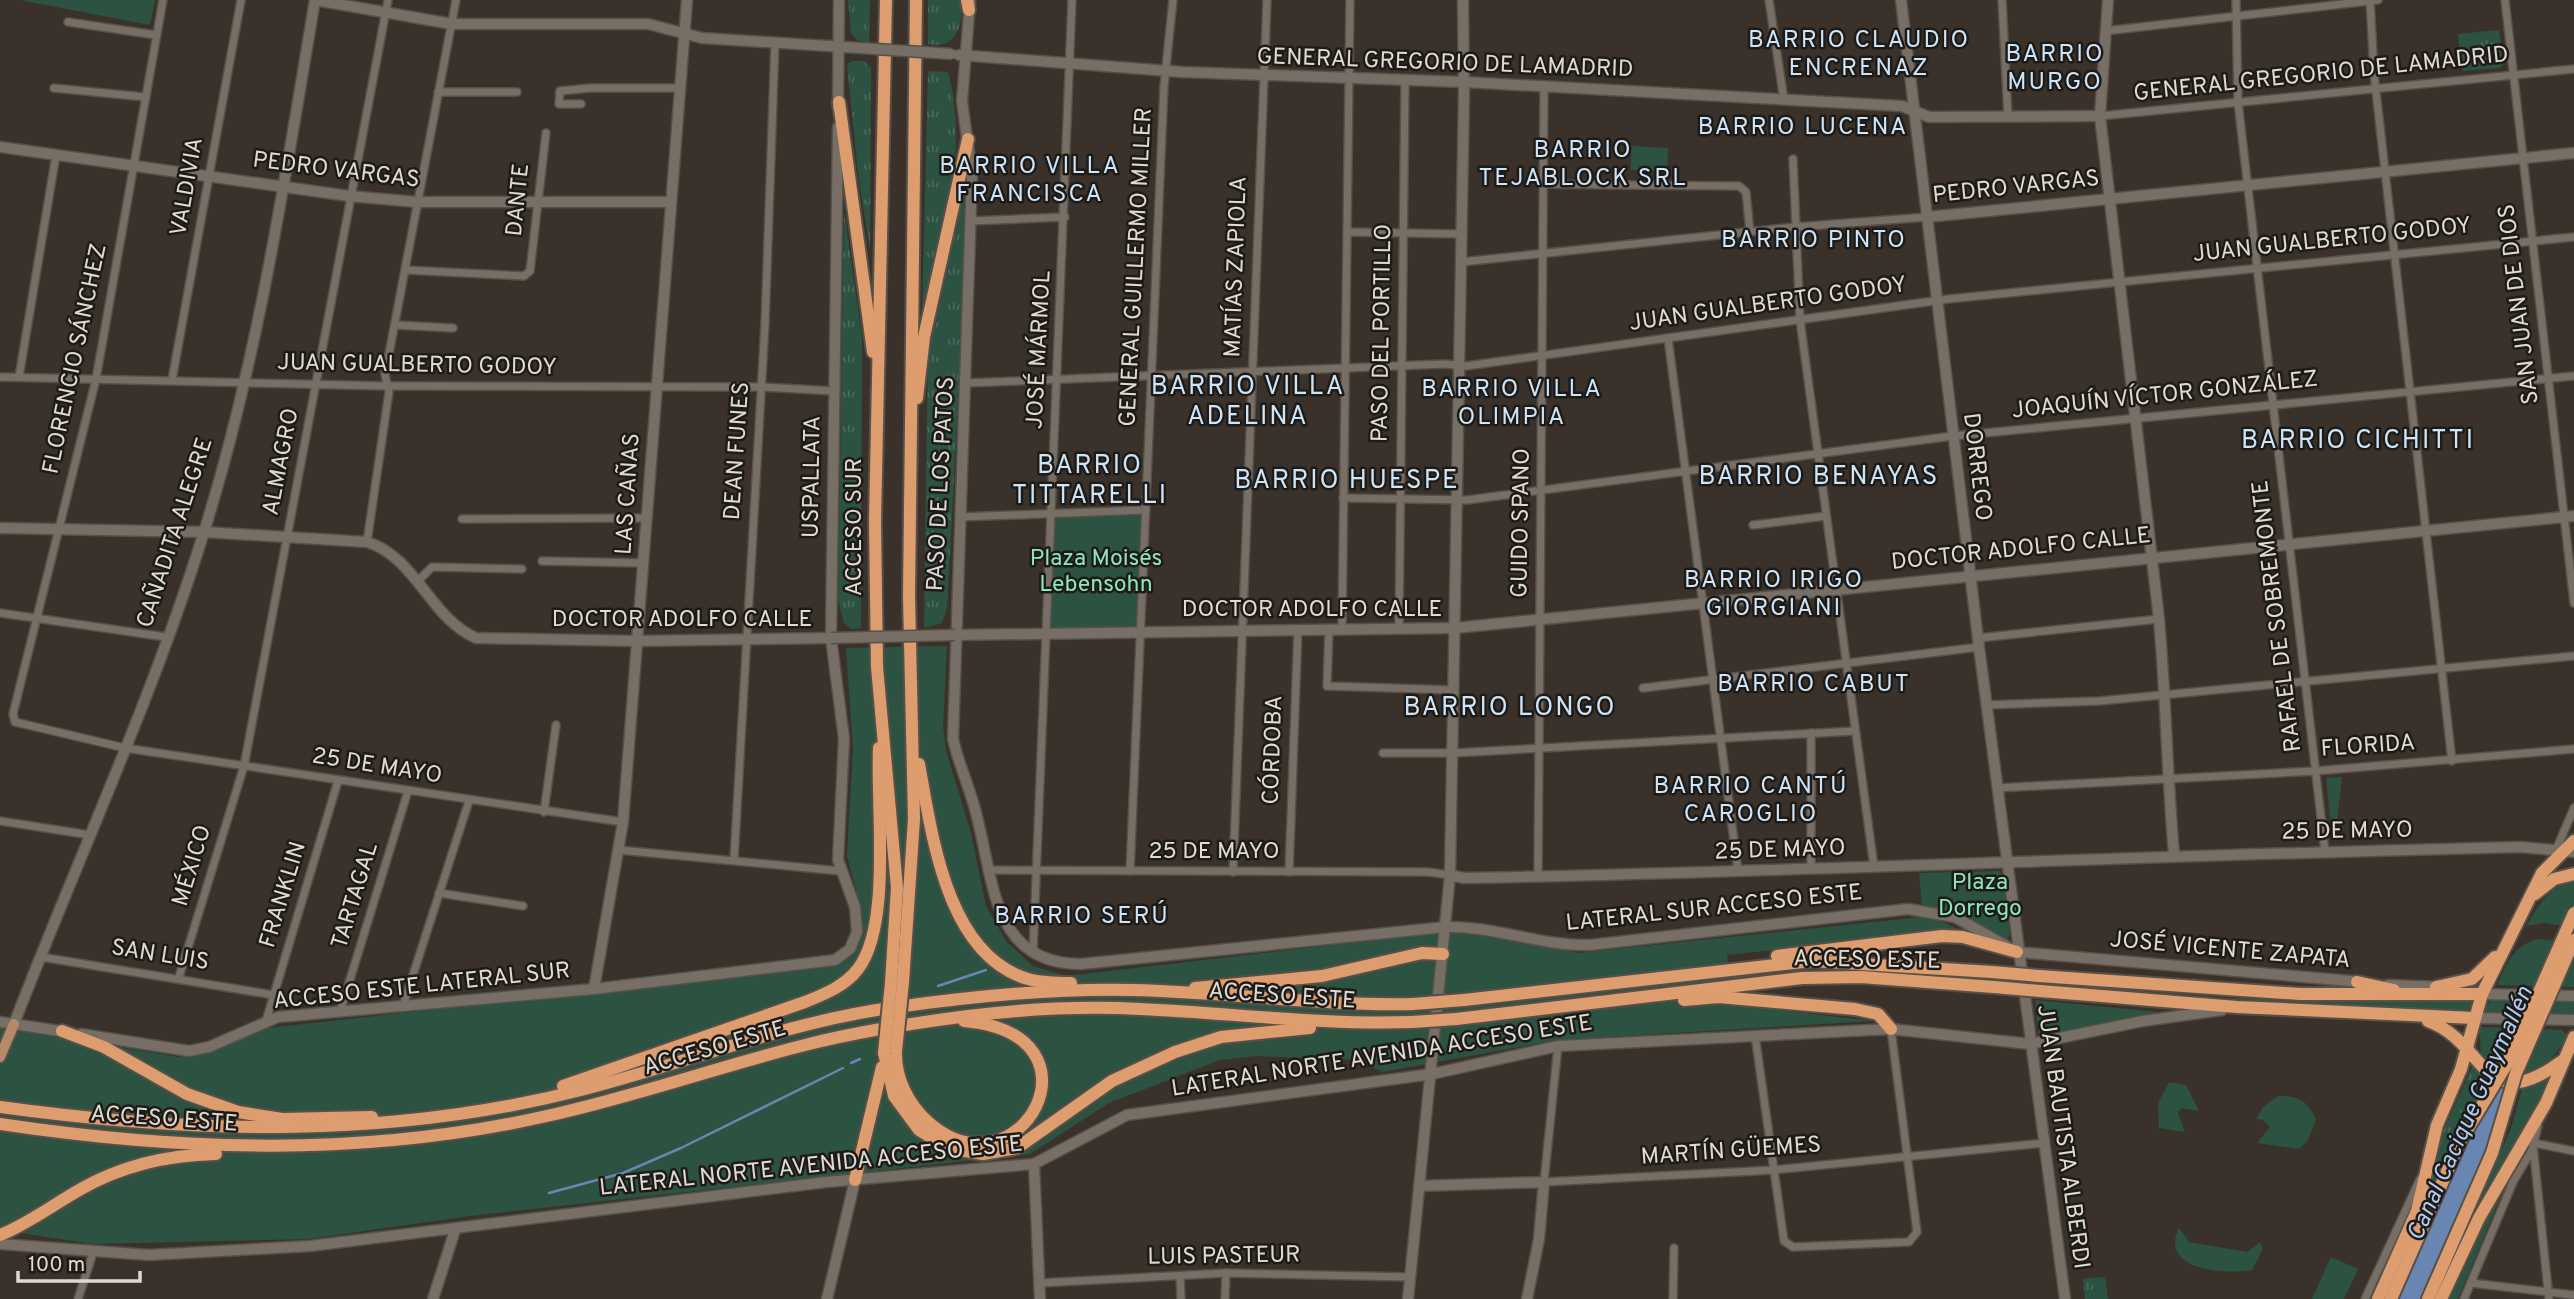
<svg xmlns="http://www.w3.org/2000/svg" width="2574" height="1299" font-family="Overpass,sans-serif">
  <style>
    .grass { fill: url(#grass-tufts) }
    .park { fill: #2c5241 }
    .water { fill: #6985b1 }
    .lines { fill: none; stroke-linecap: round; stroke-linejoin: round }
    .stream { stroke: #6985b1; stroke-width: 2.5 }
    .street-casing { stroke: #565049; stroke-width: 10 }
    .secondary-casing { stroke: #565049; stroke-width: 13 }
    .primary-casing { stroke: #565049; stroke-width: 14 }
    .highway-casing { stroke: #565049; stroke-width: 16 }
    .street { stroke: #776e65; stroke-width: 7 }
    .secondary { stroke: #776e65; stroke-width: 10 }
    .primary { stroke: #b58a6b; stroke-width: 10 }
    .highway { stroke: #de9d6f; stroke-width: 12 }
    .secondary-bridge-casing { stroke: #565049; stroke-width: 13; stroke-linecap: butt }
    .highway-bridge-casing { stroke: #565049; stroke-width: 16; stroke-linecap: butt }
    .secondary-bridge { stroke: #776e65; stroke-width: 10 }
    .highway-bridge { stroke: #de9d6f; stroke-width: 12 }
    .labels { text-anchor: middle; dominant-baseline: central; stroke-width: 5; stroke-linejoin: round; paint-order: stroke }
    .street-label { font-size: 23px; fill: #e0dad5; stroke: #1e1b17 }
    .park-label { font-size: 23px; fill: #8de7be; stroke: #1e1b17 }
    .neighbourhood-label { font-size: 24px; letter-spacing: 2px; fill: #cce5fb; stroke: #1e1b17 }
    .water-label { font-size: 24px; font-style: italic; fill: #b0caf2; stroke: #1e1b17 }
    .quarter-label { font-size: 26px; letter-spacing: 2px; fill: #cce5fb; stroke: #1e1b17 }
  </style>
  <defs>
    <pattern id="grass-tufts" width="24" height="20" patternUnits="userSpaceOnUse" patternTransform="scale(1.75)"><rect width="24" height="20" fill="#2c5241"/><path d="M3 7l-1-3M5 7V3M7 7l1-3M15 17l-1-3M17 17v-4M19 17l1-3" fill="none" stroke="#4a6a5c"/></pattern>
  </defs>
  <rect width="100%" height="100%" fill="#3a322a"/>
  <g class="grass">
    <path d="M848,0H870L869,42L858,41L851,33Z"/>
    <path d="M928,0H961C964,23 957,50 928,44Z"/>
    <path d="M2499,30L2503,64L2500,68L2462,71L2458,34Z"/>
    <path d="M852,61H864L871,68L870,250L858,174L847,64Z"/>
    <path d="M928,71L948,72C970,153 941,235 922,315Z"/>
    <path d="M966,181L968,216L947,608L942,623L924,628L928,342Z"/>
    <path d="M844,211L862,337L861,628L851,629L844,623L838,600Z"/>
    <path d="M2473,1065L2490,1082L2461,1127L2423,1214L2444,1130Z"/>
    <path d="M2105,1277L2108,1299H2085L2083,1279Z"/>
  </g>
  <g class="park">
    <path d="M20,0H155L150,25Z"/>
    <path d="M1631,146L1668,148L1667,171L1631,170Z"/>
    <path d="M1144,511L1139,630L1048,632L1053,514Z"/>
    <path d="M947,646L943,726L946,750L971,833L986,906L1006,941L1033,966L1066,976L1443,932H1483L1578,953L1931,916L1959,930L1727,955L1734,1005L1873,1021L1558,1040L1382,1072L1358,1060L1257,1056L1220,1060L1109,1103L1030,1154L470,1216L308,1239L93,1244L0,1230V1028L179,1057L211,1052L268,1028L840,964L853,955L863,931L859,901L847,856L853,748L846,648Z"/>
    <path d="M2342,777L2335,840L2332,837L2326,778Z"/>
    <path d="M2000,871L2004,878L2010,934L2006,941L1961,915L1922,905L1919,873Z"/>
    <path d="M2574,880V905L2565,926L2544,923L2526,926C2539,905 2549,886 2574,880Z"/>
    <path d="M2537,939L2559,941L2538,986L2497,985C2507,964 2513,946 2537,939Z"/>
    <path d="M2574,951V987H2558Z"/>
    <path d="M2229,998L2473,999L2468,1011L2320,1006Z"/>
    <path d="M2035,1000L2158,1012L2039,1039Z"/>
    <path d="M2490,1000L2531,1001L2525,1013L2484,1012Z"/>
    <path d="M2551,1002H2574V1014L2546,1013Z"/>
    <path d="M2479,1027L2519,1028L2499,1072L2481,1056Z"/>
    <path d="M2539,1029L2561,1030L2568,1035C2556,1056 2542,1072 2518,1075Z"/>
    <path d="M2551,1077L2512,1155L2474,1211L2511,1128L2522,1089Z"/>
    <path d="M2169,1082L2186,1085L2199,1111L2181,1108L2178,1113L2185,1132L2159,1128L2158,1103Z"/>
    <path d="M2278,1096C2298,1095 2309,1102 2316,1120L2308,1140L2299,1149L2257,1143L2270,1127L2263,1120L2256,1119L2263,1107Z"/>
    <path d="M2503,1191L2458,1299H2448L2489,1212Z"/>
    <path d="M2179,1228L2189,1242L2247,1252L2260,1242L2263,1249L2252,1270C2225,1275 2158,1270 2179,1228Z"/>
    <path d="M2331,1257L2358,1269L2344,1299H2312Z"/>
  </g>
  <path class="water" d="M2574,905V949L2420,1299H2399Z"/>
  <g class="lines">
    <g class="stream">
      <path d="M938,986L986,970"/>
      <path d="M851,1063L860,1059"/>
      <path d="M549,1193L623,1173L681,1148L843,1068"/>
    </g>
    <g class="street-casing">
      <g id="street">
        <path d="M163,0L96,379L13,714L15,722L125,748L623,822"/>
        <path d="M1769,0L1784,100"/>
        <path d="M2002,0L2008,117"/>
        <path d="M2236,0L2238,102L2325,852"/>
        <path d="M2370,0L2374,74L2452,761"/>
        <path d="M2505,0L2574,603"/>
        <path d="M68,22L156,35"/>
        <path d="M2105,31L2378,0"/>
        <path d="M54,88L145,97"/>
        <path d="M438,92H517"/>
        <path d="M581,104H559L560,91L590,88H678"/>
        <path d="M2100,116L2574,69"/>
        <path d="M1793,159L1800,320L1874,867"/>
        <path d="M1543,184L1619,185"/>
        <path d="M1622,185L1739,186L1746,192L1750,232"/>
        <path d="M971,221L1065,217"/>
        <path d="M1347,232L1462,234"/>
        <path d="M1461,262L1795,227L1927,217"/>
        <path d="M405,270L524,276L530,271L546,133"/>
        <path d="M395,325L453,328"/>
        <path d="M1668,338L1738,871"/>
        <path d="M0,377L388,386L762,387L834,391"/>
        <path d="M19,377L56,155"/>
        <path d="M172,380L241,0"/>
        <path d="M966,383L1445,364L1466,366L1948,299L2574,237"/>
        <path d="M1343,498L1467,500L1953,436L2574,376"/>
        <path d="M960,517L1146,510"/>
        <path d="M462,519L647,518"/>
        <path d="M1753,525L1826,516"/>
        <path d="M367,542L389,392L385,375L456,0"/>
        <path d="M542,561L643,563"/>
        <path d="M417,582L432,567L522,569"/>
        <path d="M0,613L166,637"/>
        <path d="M1329,629L1327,686L1454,690"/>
        <path d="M1342,629L1350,0"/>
        <path d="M1399,629L1405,80"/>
        <path d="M1978,638L2159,619"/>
        <path d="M1643,688L1979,647"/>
        <path d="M1986,705L2099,701L2574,656"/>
        <path d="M1383,753H1453L1855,731"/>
        <path d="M1997,788L2315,771L2574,749"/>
        <path d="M544,812L556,725"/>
        <path d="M0,821L90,835"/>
        <path d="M619,850L840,871"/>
        <path d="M2556,850L2574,808"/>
        <path d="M734,860L765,324L775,44"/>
        <path d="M1811,869V733"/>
        <path d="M987,870L1428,872L1450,875"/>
        <path d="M1130,871L1164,86L1173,0"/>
        <path d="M1233,872L1267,0"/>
        <path d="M1289,872L1298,629"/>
        <path d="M1538,876L1544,86"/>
        <path d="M439,893L523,906"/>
        <path d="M1033,952L1072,0"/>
        <path d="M41,957L274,995"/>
        <path d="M179,977L244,766L388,0"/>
        <path d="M403,1006L469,801"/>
        <path d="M340,1012L408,791"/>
        <path d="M266,1021L338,781"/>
        <path d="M1755,1035L1784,1241L1793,1247L1909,1242L1917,1232L1891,1029"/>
        <path d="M1558,1046L1544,1182L1773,1170L2045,1143"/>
        <path d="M2529,1142L2574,1151"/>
        <path d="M2533,1145L2549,1299"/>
        <path d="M1180,1276L1181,1299"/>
        <path d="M1040,1283L1226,1273L1410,1277"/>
        <path d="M2471,1283L2574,1295"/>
        <path d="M78,1299L93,1253"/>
        <path d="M1225,1299L1226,1273"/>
        <path d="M1673,1299L1674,1248"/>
        <path d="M2365,1299L2420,1179"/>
        <path d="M2464,1299L2513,1182L2532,1150L2538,1126"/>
      </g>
    </g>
    <g class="secondary-casing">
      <g id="secondary">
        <path d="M315,0L452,24H648L702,38L860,48"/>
        <path d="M1901,0L1979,647L2065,1299"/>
        <path d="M2108,0L2100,116L2159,619C2166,697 2167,776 2174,854"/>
        <path d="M970,2L962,101L972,175L953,739C959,766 971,790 977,817C994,881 992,964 1081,964L1446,927C1495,926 1540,946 1590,945L1908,909L1955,917L2017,952L2362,982"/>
        <path d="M959,55L1182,72L1464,82L1902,106L1929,117L2100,116"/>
        <path d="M838,108L839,0"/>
        <path d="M0,147L349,196L417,202H669"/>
        <path d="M1927,217L2574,153"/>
        <path d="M0,528L204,532L367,542C416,557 430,618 476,638L638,641L831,638"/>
        <path d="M955,635L1455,628L2574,516"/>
        <path d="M1450,875L1464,878C1817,871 2169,855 2521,847L2574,852"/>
        <path d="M2388,985L2440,987"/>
        <path d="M594,989L623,822L687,0"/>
        <path d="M2482,994L2574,996"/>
        <path d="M2474,1018L2574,1020"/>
        <path d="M0,1022L66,1032"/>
        <path d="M14,1024C77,860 152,700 204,532C258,359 285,178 315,0"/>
        <path d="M81,1034L189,1051L209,1047L278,1017L594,989L835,960L850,949L857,932L855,907L838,860L844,739L831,638L838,127"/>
        <path d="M1034,1164L1040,1299"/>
        <path d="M1419,1186L1544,1182L1539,1239L1527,1299"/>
        <path d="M0,1244L149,1255L310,1246L826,1182L1034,1164L1127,1115L1432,1074L1558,1046L1891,1029L2030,1044L2143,1021L2222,1010"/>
        <path d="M433,1299L455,1230"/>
        <path d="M827,1299L855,1180"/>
        <path d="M1408,1299L1450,875L1464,95L1463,0"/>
      </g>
    </g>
    <g class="primary-casing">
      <path id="primary" d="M0,1057L14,1024"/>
    </g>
    <g class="highway-casing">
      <g id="highway">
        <path d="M886,0L875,522L877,667L897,888L891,983"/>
        <path d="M967,0L969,10"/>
        <path d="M839,102L873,352"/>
        <path d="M917,398L924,337L968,139"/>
        <path d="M919,764C932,834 946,955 1028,979C1042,983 1057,983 1071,983"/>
        <path d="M2535,894L2554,879L2574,874"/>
        <path d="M1777,956L1942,936L1963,937L2017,952"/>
        <path d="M2039,976L2300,994H2482"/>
        <path d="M903,982L914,819L909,596L916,0"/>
        <path d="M2357,982L2394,990"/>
        <path d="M2436,987L2472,979L2495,957"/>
        <path d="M1195,988L1322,976L1422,953L1443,954"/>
        <path d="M2040,991L2237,1007L2474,1018"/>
        <path d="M1464,1000L1812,961L1992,972"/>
        <path d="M1684,1000L1719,997L1855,1009L1878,1014L1891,1029"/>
        <path d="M1456,1019L1802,978L1861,977L1994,987"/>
        <path d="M2428,1021C2487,1042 2482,1120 2562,1061"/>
        <path d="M62,1031L104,1047L187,1094L238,1112L282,1119L372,1117"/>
        <path d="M896,1051C895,1078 908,1104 928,1122C1019,1202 1113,1034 964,1021"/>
        <path d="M884,1053L894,1096L919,1130L948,1148L983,1154L1017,1148L1112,1081L1175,1052L1221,1037L1310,1028"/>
        <path d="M563,1086L805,1002C825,994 845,986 858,969C892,925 876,805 879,748"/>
        <path d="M0,1107C196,1134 392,1139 585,1089C689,1062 790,1021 897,1007C975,996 1054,988 1133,990C1227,992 1319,1006 1413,1004"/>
        <path d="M0,1124C180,1151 363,1157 542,1117C631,1098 717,1067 805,1045C859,1031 913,1023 968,1016C1025,1009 1082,1006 1140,1009C1231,1013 1321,1025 1412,1022"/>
        <path d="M855,1180L882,1067"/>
        <path d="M0,1235C28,1224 54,1204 81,1189C123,1165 168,1155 216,1154"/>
        <path d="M2378,1299L2417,1211L2437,1125L2461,1069L2482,994L2542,873L2574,841"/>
        <path d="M2391,1299L2461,1140"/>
        <path d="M2428,1299L2492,1153"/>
        <path d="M2441,1299L2479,1218L2546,1103L2574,1037"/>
      </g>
    </g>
    <use href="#street" class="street"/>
    <use href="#secondary" class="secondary"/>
    <use href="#primary" class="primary"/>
    <use href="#highway" class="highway"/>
    <g class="secondary-bridge-casing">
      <g id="secondary-bridge">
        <path d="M860,48L952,54"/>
        <path d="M831,638L955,635"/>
      </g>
    </g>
    <g class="highway-bridge-casing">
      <g id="highway-bridge">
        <path d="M1992,972L2039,976"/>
        <path d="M1994,987L2040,991"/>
        <path d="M1413,1004L1464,1000"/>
        <path d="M1412,1022L1456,1019"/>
        <path d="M896,1051L903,982"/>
        <path d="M884,1053L891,983"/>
        <path d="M2461,1140L2508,1062L2574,913"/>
        <path d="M2492,1153L2516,1073L2574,940"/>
      </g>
    </g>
    <use href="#secondary-bridge" class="secondary-bridge"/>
    <use href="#highway-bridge" class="highway-bridge"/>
  </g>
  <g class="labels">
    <g class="street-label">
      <text transform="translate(1445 64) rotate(2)">GENERAL GREGORIO DE LAMADRID</text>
      <text transform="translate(2321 75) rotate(-6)">GENERAL GREGORIO DE LAMADRID</text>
      <text transform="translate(336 171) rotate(7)">PEDRO VARGAS</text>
      <text transform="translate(188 187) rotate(-80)">VALDIVIA</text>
      <text transform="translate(2016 188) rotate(-6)">PEDRO VARGAS</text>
      <text transform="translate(519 200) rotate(-84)">DANTE</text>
      <text transform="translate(2332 241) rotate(-6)">JUAN GUALBERTO GODOY</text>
      <text transform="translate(1137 267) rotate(-87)">GENERAL GUILLERMO MILLER</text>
      <text transform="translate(1237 267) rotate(-88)">MATÍAS ZAPIOLA</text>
      <text transform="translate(2520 304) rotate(-97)">SAN JUAN DE DIOS</text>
      <text transform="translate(1768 305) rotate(-8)">JUAN GUALBERTO GODOY</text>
      <text transform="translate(1383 333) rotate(-89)">PASO DEL PORTILLO</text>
      <text transform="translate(1040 350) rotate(-87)">JOSÉ MÁRMOL</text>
      <text transform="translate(76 359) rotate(-78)">FLORENCIO SÁNCHEZ</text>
      <text transform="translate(417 366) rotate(1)">JUAN GUALBERTO GODOY</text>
      <text transform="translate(2165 396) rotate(-6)">JOAQUÍN VÍCTOR GONZÁLEZ</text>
      <text transform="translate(738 451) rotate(-86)">DEAN FUNES</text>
      <text transform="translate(282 462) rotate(-79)">ALMAGRO</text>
      <text transform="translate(1976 467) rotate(83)">DORREGO</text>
      <text transform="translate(813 477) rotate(-89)">USPALLATA</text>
      <text transform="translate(942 484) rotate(-87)">PASO DE LOS PATOS</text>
      <text transform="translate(629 494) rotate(-86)">LAS CAÑAS</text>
      <text transform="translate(1522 523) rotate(-89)">GUIDO SPANO</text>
      <text transform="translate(855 527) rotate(-90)">ACCESO SUR</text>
      <text transform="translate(176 533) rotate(-72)">CAÑADITA ALEGRE</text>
      <text transform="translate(2021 550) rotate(-6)">DOCTOR ADOLFO CALLE</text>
      <text x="1312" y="610">DOCTOR ADOLFO CALLE</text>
      <text transform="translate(2278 616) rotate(-97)">RAFAEL DE SOBREMONTE</text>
      <text x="682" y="620">DOCTOR ADOLFO CALLE</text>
      <text transform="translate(2368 747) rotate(-4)">FLORIDA</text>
      <text transform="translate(1274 750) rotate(-88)">CÓRDOBA</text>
      <text transform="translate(377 767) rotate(9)">25 DE MAYO</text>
      <text transform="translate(2347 832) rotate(-1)">25 DE MAYO</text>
      <text transform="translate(1780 851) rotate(-2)">25 DE MAYO</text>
      <text x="1214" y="852">25 DE MAYO</text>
      <text transform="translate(193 866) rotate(-73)">MÉXICO</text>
      <text transform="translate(284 895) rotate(-73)">FRANKLIN</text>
      <text transform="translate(356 896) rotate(-73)">TARTAGAL</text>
      <text transform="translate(1714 909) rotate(-6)">LATERAL SUR ACCESO ESTE</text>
      <text transform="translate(2230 951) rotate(5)">JOSÉ VICENTE ZAPATA</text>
      <text transform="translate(160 956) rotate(9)">SAN LUIS</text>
      <text transform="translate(1867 961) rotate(1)">ACCESO ESTE</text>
      <text transform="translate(422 987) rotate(-6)">ACCESO ESTE LATERAL SUR</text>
      <text transform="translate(1282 997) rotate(4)">ACCESO ESTE</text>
      <text transform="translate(715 1049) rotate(-16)">ACCESO ESTE</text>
      <text transform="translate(1382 1057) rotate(-9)">LATERAL NORTE AVENIDA ACCESO ESTE</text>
      <text transform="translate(164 1120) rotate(4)">ACCESO ESTE</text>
      <text transform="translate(2062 1137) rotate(82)">JUAN BAUTISTA ALBERDI</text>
      <text transform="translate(1731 1152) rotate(-4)">MARTÍN GÜEMES</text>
      <text transform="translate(811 1167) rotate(-6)">LATERAL NORTE AVENIDA ACCESO ESTE</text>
      <text transform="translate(1224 1257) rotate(-1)">LUIS PASTEUR</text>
    </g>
    <g class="park-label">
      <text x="1096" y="559">Plaza Moisés<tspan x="1096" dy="26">Lebensohn</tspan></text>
      <text x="1980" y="883">Plaza<tspan x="1980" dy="26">Dorrego</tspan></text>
    </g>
    <g class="neighbourhood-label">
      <text x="1859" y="41">BARRIO CLAUDIO<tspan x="1859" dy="28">ENCRENAZ</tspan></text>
      <text x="2055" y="55">BARRIO<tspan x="2055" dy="28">MURGO</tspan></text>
      <text x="1803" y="128">BARRIO LUCENA</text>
      <text x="1583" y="151">BARRIO<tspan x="1583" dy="28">TEJABLOCK SRL</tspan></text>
      <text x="1030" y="167">BARRIO VILLA<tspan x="1030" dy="28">FRANCISCA</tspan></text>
      <text x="1814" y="241">BARRIO PINTO</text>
      <text x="1512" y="390">BARRIO VILLA<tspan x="1512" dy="28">OLIMPIA</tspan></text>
      <text x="1774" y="581">BARRIO IRIGO<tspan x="1774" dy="28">GIORGIANI</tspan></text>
      <text x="1814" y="685">BARRIO CABUT</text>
      <text x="1751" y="787">BARRIO CANTÚ<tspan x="1751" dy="28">CAROGLIO</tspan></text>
      <text x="1082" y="917">BARRIO SERÚ</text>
    </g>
    <g class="water-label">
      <text transform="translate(2471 1114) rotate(-66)">Canal Cacique Guaymallén</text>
    </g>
    <g class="quarter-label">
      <text x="1248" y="387">BARRIO VILLA<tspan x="1248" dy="30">ADELINA</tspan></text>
      <text x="2358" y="441">BARRIO CICHITTI</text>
      <text x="1090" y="466">BARRIO<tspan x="1090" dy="30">TITTARELLI</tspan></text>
      <text x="1819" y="477">BARRIO BENAYAS</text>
      <text x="1347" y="481">BARRIO HUESPE</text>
      <text x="1510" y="708">BARRIO LONGO</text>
    </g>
  </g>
  <path d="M18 1271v10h122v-10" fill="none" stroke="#e0dad5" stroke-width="3.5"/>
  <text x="28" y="1271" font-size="21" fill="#e0dad5" stroke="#1e1b17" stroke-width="5" paint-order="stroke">100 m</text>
</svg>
